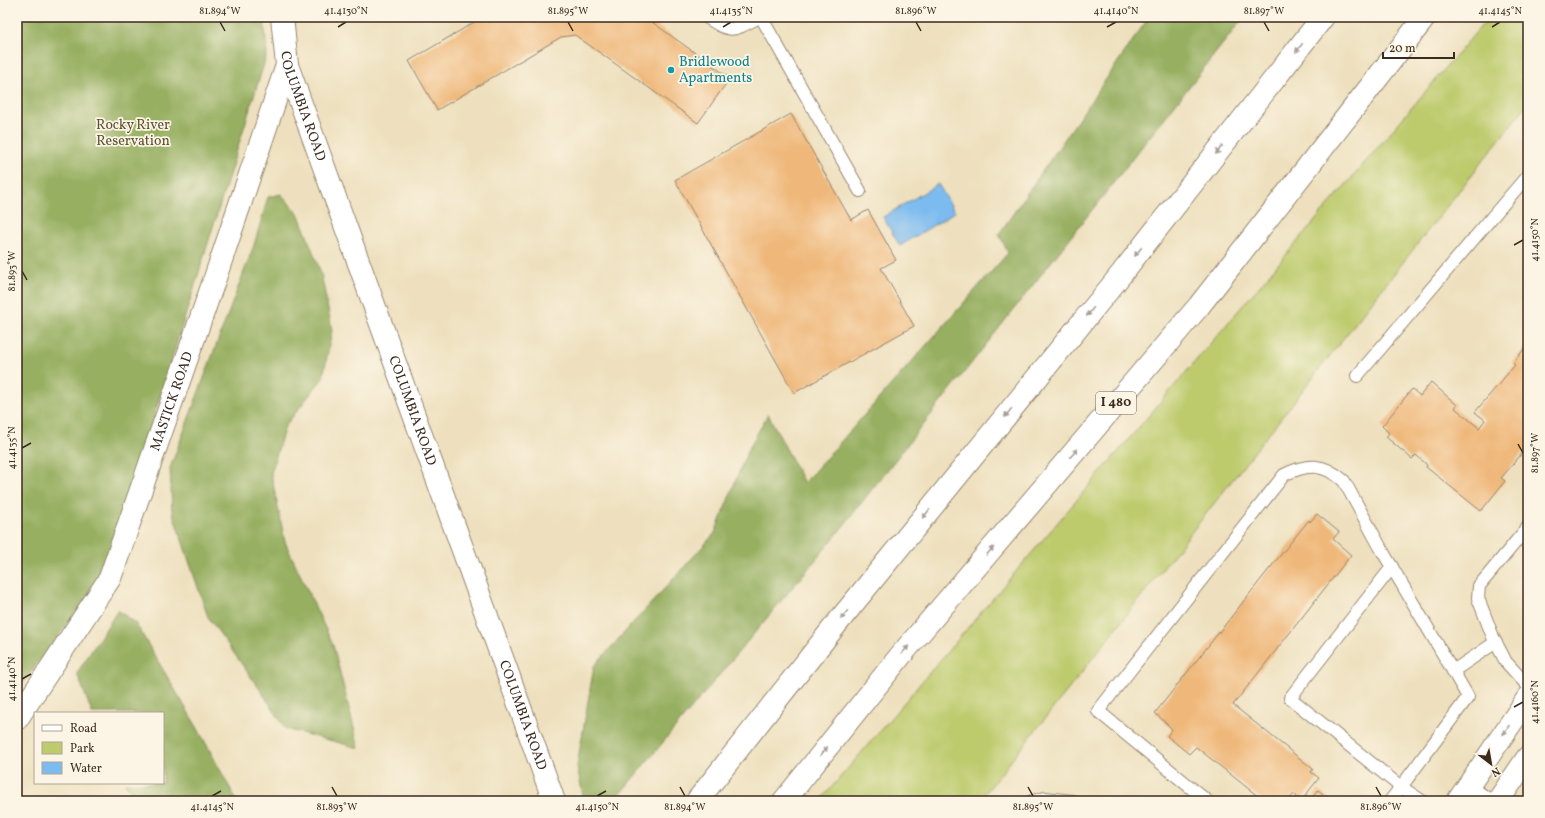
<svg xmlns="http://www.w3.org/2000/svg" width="1545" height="818" font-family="Vollkorn,serif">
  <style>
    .green { fill: #bdcb6d; stroke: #7c7a46 }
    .forest { fill: #96af60; stroke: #686c3f }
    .water { fill: #7bbbef; stroke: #5b7286 }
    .building { fill: #efb779 }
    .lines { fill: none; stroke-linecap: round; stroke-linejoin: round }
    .lane-casing { stroke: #94856e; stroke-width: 14 }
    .secondary-casing { stroke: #94856e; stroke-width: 24 }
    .highway-casing { stroke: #94856e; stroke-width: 24 }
    .lane { stroke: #fff; stroke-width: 12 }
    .secondary { stroke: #fff; stroke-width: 22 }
    .highway { stroke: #fff; stroke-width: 22 }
    .oneway { fill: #a79f9a }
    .ticks { fill: none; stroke: #3b2a1e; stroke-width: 1.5 }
    .culture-dot { fill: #0f9aa8; stroke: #fcf5e5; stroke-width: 1.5 }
    .labels { text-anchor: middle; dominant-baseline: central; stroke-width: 3.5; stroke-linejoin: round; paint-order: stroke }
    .shield { fill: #fcf5e5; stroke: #75675a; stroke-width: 1 }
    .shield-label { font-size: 13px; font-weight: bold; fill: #3b2a1e }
    .culture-label { font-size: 14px; fill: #0d838f; stroke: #fcf5e5; text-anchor: start }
    .street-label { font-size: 14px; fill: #3b2a1e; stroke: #fcf5e5 }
    .park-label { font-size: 14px; fill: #5c5232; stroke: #fcf5e5 }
    .neatline { fill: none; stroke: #3b2a1e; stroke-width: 1.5 }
    .ticks-label { font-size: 10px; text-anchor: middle; fill: #3b2a1e }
  </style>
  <rect width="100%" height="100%" fill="#fcf5e5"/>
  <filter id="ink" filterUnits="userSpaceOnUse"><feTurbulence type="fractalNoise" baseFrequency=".025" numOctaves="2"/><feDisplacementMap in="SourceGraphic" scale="8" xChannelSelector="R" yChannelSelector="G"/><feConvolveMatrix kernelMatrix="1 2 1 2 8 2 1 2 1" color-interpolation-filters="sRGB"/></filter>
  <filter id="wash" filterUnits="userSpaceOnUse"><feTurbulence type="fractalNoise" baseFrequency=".012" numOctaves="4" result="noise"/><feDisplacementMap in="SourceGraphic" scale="16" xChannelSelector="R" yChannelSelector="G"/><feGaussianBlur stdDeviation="0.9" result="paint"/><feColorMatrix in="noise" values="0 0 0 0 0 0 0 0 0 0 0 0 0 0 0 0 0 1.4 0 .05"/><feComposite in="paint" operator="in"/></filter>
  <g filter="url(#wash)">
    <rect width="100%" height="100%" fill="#eee0be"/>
    <path class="green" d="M1489,17H1528V103L1067,691L979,801H820Z"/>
    <g class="forest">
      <path d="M17,17H264L267,54L105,573L17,691Z"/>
      <path d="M1149,17H1244L833,539L614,801H584L577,766L594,666L715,533L747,452L768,414L804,483L1008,253L999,234Z"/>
      <path d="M281,194L299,215L321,273L332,330L323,378L285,426L271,473L285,542L333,645L359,748L286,729L261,691L208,617L172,511L170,468L254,245L268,197Z"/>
      <path d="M118,610L136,624L197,727L237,801H137L125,783H163V713H92L77,673Z"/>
    </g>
    <path class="water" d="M938,184L955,212L900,246L883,217Z"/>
    <g id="blocks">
      <g class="building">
        <path d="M483,17H645L730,78L698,123L575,35L561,37L437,110L409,61Z"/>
        <path d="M791,114L851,220L868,210L896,260L881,268L914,326L794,393L675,180Z"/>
        <path d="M1528,344V449L1525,452L1524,451L1501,478L1505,481L1481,511L1426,467L1427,465L1416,455L1412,459L1386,437L1389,433L1382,426L1412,389L1420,396L1431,382L1457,405L1455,408L1479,428L1485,420L1475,412L1515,365L1513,363Z"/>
        <path d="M1317,514L1339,532L1333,539L1351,555L1233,705L1313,769L1311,772L1319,778L1301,801L1294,794L1288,801H1264L1196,747L1189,754L1167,736L1172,729L1155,713L1266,573L1309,520L1310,522Z"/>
        <path d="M1318,790L1332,801H1310Z"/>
      </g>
    </g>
  </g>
  <g filter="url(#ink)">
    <use href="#blocks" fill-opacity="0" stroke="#94856e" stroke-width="1"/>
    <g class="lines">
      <g class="lane-casing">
        <g id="lane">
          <path d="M706,17C732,34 733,31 759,17"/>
          <path d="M761,17L860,191"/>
          <path d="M1357,376L1528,175"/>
          <path d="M1528,527L1479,586L1478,598L1493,637L1506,662L1528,686"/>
          <path d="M1469,785L1491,801"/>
          <path d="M1032,801L1045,798L1072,801"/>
          <path d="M1207,801L1098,711L1284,475C1307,463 1324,463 1344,481L1383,552L1453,671"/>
          <path d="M1390,801L1401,787L1290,698L1392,567"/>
          <path d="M1422,801L1401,787L1468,697L1453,671L1496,642"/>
        </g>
      </g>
      <g class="secondary-casing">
        <g id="secondary">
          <path id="s1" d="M282,17L287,65L554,801"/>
          <path id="s2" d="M17,719L110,578L215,278L287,65"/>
          <path d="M1458,801L1528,698"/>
          <path d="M1498,801L1528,757"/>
        </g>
      </g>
      <g class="highway-casing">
        <g id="highway">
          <path d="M697,801L838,622L1115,282L1323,17"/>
          <path d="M784,801L901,655L1199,306L1425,17"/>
        </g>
      </g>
      <use href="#lane" class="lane"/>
      <use href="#secondary" class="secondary"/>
      <use href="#highway" class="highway"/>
    </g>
    <defs><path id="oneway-solid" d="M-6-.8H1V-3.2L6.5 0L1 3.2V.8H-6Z"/></defs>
    <g class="oneway">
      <use href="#oneway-solid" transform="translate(1299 48) rotate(128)"/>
      <use href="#oneway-solid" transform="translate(1219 150) rotate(128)"/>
      <use href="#oneway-solid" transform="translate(1138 252) rotate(128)"/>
      <use href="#oneway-solid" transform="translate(1090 312) rotate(129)"/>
      <use href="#oneway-solid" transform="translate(1008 413) rotate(129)"/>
      <use href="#oneway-solid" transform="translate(1074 453) rotate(-49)"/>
      <use href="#oneway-solid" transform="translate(926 514) rotate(129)"/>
      <use href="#oneway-solid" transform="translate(990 551) rotate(-49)"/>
      <use href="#oneway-solid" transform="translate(844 615) rotate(129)"/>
      <use href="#oneway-solid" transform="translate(905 650) rotate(-50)"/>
      <use href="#oneway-solid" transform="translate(1506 730) rotate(124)"/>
      <use href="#oneway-solid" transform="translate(824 751) rotate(-51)"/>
    </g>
  </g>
  <path class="ticks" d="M220,22L225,31M568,22L573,31M916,22L921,31M1264,22L1269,31M338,27L346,22M723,27L731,22M1107,27L1116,22M1492,27L1500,22M1514,245L1523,240M22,271L27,280M1518,444L1523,453M22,448L31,443M22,679L31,674M1514,707L1523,702M332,787L337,796M680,787L685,796M1028,787L1033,796M1376,787L1381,796M212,796L221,791M597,796L606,791"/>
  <circle class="culture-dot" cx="671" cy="70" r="4"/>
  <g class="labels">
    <rect class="shield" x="1096" y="392" width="40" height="22" rx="3"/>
    <g class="shield-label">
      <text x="1116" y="403">I 480</text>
    </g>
    <g class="culture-label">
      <text x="679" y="62">Bridlewood<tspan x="679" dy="16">Apartments</tspan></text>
    </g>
    <g class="street-label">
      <text stroke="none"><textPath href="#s1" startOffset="92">COLUMBIA ROAD</textPath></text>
      <text stroke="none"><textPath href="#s2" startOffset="356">MASTICK ROAD</textPath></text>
      <text stroke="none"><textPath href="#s1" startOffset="416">COLUMBIA ROAD</textPath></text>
      <text stroke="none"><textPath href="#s1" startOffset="740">COLUMBIA ROAD</textPath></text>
    </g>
    <g class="park-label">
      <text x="133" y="125">Rocky River<tspan x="133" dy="16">Reservation</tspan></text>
    </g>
  </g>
  <rect width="1545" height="818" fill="none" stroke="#fcf5e5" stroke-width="44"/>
  <rect x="34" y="712" width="130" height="72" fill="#fcf5e5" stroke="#afa495"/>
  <rect x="42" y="725" width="20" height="6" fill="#ffffff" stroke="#afa495"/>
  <text x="70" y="732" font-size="12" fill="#3b2a1e">Road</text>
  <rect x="42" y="742" width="20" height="12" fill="#bdcb6d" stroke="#afa495"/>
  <text x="70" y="752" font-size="12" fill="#3b2a1e">Park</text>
  <rect x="42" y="762" width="20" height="12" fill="#7bbbef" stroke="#afa495"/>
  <text x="70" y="772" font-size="12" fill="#3b2a1e">Water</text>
  <g transform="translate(1491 764) rotate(149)" stroke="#fcf5e5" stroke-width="3" paint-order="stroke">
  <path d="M0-3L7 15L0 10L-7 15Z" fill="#3b2a1e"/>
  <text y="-6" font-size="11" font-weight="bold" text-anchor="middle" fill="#3b2a1e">N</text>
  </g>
  <path d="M1383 52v6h71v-6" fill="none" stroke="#3b2a1e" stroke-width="2"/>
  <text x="1389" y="52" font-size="12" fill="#3b2a1e" stroke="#fcf5e5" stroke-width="3" paint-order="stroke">20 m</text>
  <rect x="22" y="22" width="1501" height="774" class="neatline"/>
  <g class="ticks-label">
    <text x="220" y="14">81.894°W</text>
    <text x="346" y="14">41.4130°N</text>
    <text x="568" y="14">81.895°W</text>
    <text x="731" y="14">41.4135°N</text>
    <text x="916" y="14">81.896°W</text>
    <text x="1116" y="14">41.4140°N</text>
    <text x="1264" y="14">81.897°W</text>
    <text x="1500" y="14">41.4145°N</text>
    <text transform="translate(1534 240) rotate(-90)" y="4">41.4150°N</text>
    <text transform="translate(11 271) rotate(-90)" y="4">81.893°W</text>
    <text transform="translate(11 448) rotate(-90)" y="4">41.4135°N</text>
    <text transform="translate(1534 453) rotate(-90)" y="4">81.897°W</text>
    <text transform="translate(11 679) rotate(-90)" y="4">41.4140°N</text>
    <text transform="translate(1534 702) rotate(-90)" y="4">41.4160°N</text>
    <text x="212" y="810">41.4145°N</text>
    <text x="337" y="810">81.893°W</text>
    <text x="597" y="810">41.4150°N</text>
    <text x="685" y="810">81.894°W</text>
    <text x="1033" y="810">81.895°W</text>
    <text x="1381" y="810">81.896°W</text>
  </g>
</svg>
